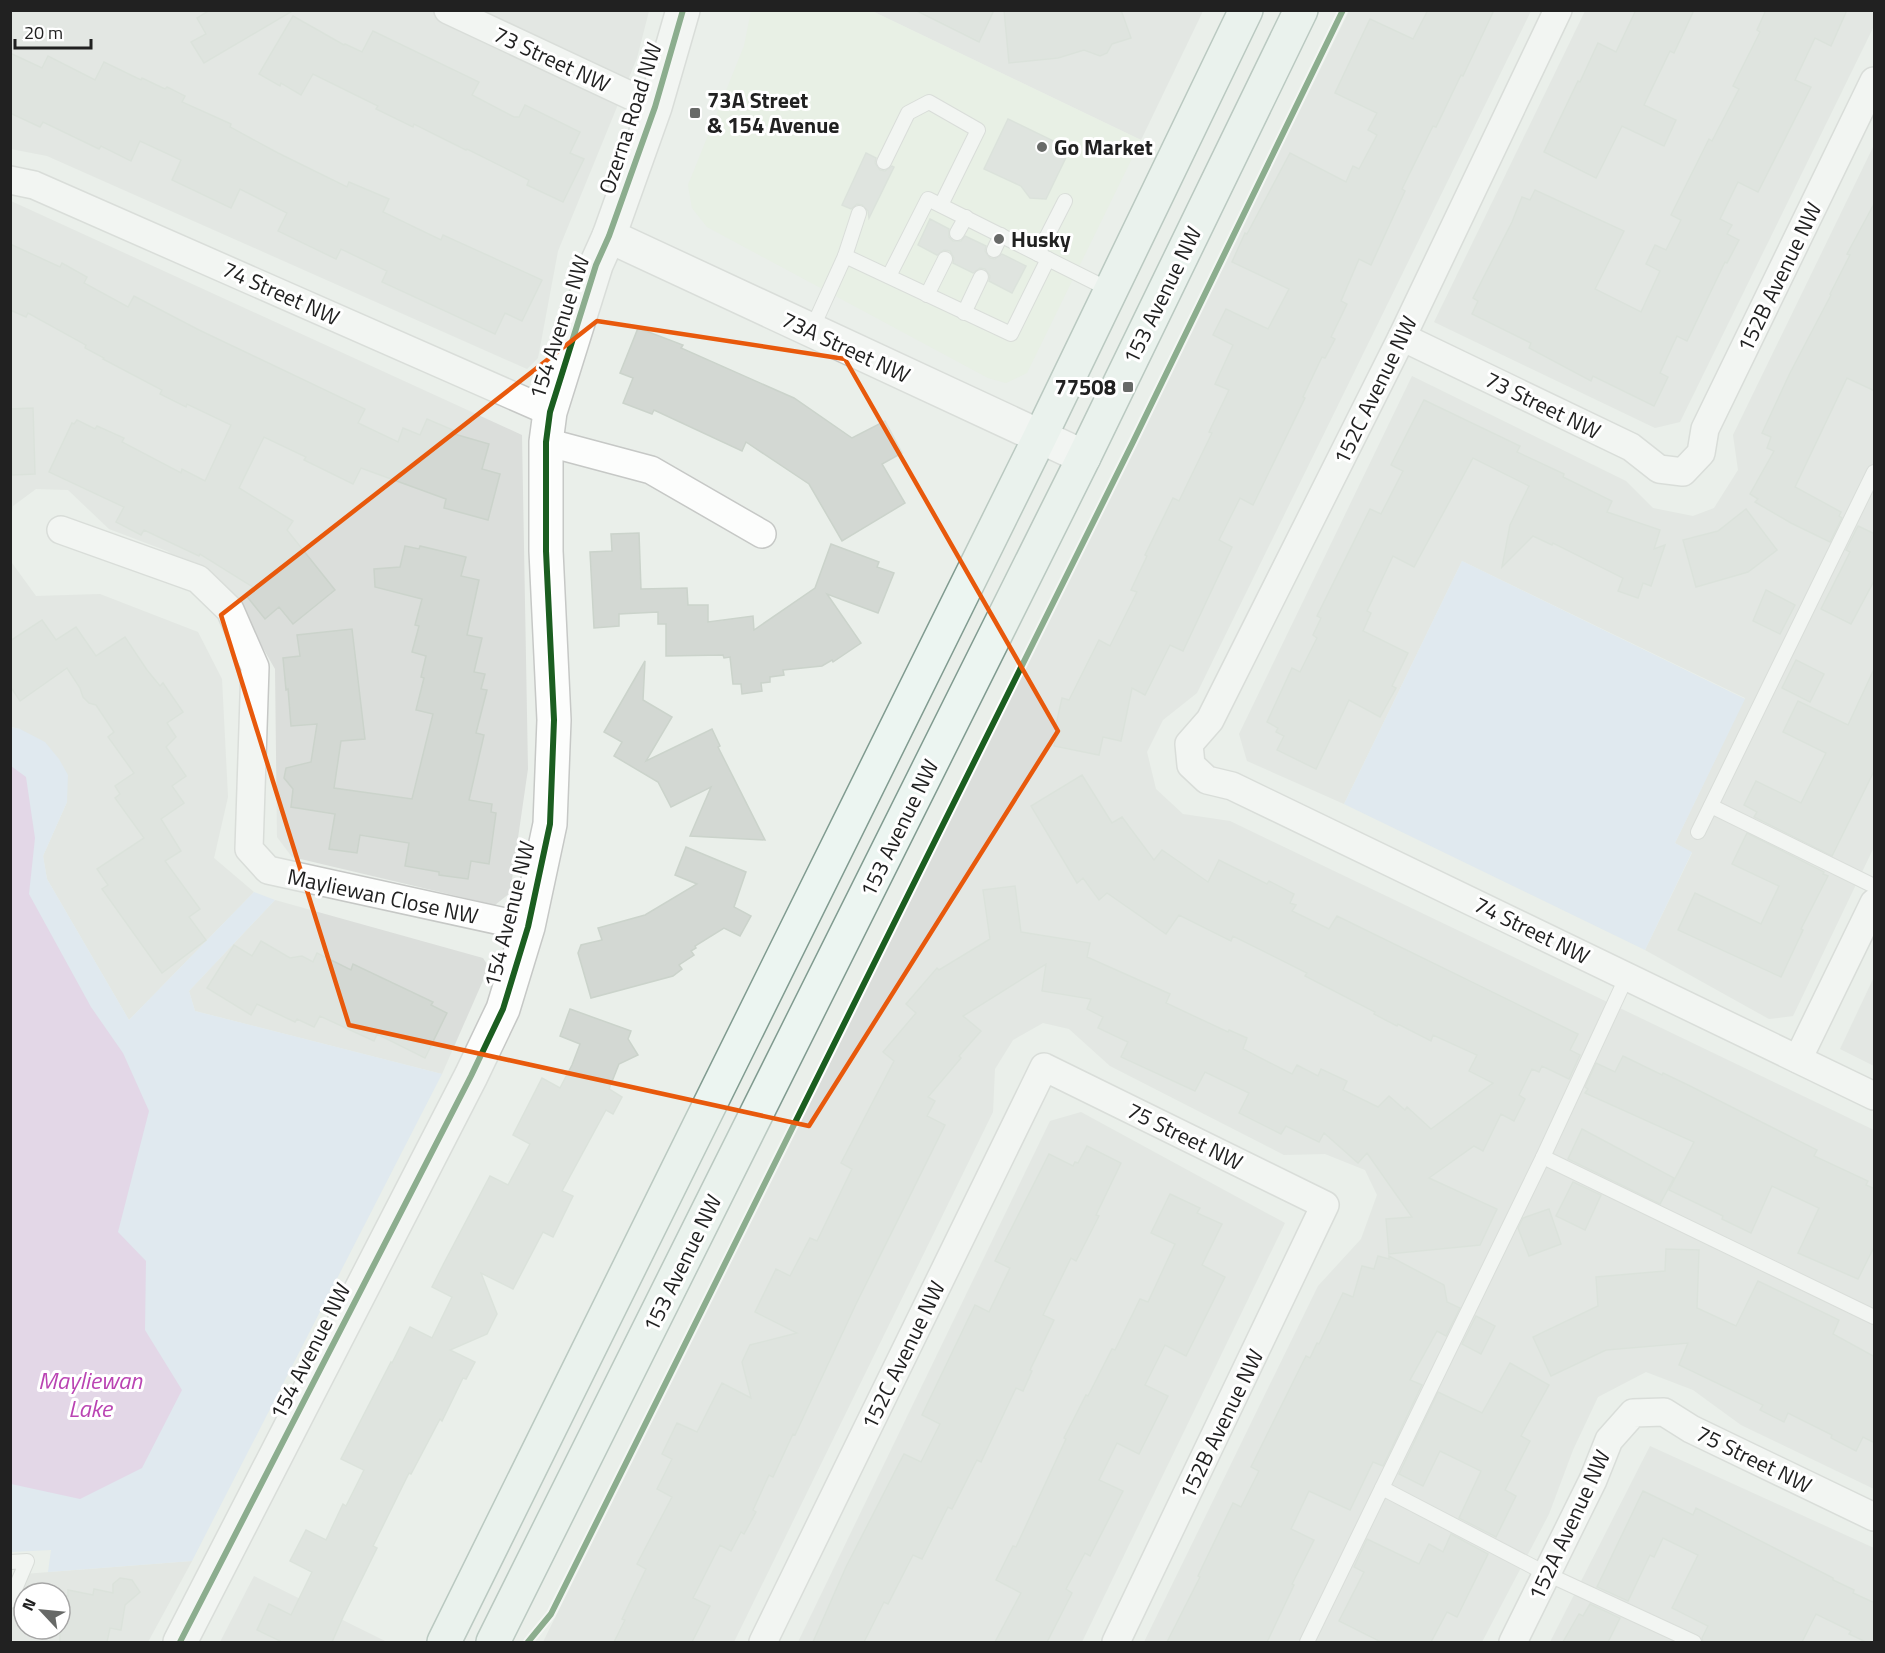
<svg xmlns="http://www.w3.org/2000/svg" width="1885" height="1653" font-family="'Titillium Web',sans-serif">
  <style>
    .residential { fill: #dbdedb; fill-rule: evenodd }
    .commercial { fill: #e6f1df }
    .park { fill: #d4e2f5 }
    .water { fill: #dbbbe5 }
    .building { fill: #d3d8d3; stroke: #cbd3cb; stroke-width: 1.5 }
    .lines { fill: none; stroke-linecap: round; stroke-linejoin: round }
    .service-casing { stroke: #c6c8c6; stroke-width: 16 }
    .minor-casing { stroke: #c6c8c6; stroke-width: 30 }
    .tertiary-casing { stroke: #c6c8c6; stroke-width: 36 }
    .secondary-casing { stroke: #809b90; stroke-width: 36 }
    .service { stroke: #fcfdfc; stroke-width: 14 }
    .minor { stroke: #fcfdfc; stroke-width: 27 }
    .tertiary { stroke: #fcfdfc; stroke-width: 33 }
    .secondary { stroke: #ecf5f1; stroke-width: 33 }
    .cycleway-casing { stroke: #fff; stroke-width: 10 }
    .cycleway { stroke: #1b5e20; stroke-width: 6 }
    .marked { fill: none; stroke: #e8590c; stroke-width: 4.5; stroke-linejoin: round }
    .poi-dot { fill: #676967; stroke: #fff; stroke-width: 2 }
    .labels { text-anchor: middle; dominant-baseline: central; stroke-width: 6; stroke-linejoin: round; paint-order: stroke }
    .street-label { font-size: 22px; fill: #212121; stroke: #fff }
    .poi-label { font-size: 22px; font-weight: bold; fill: #212121; stroke: #fff; text-anchor: start }
    .water-label { font-size: 24px; font-style: italic; fill: #ba44b3; stroke: #fff }
  </style>
  <rect width="100%" height="100%" fill="#eaefea"/>
  <g class="residential">
    <path d="M10,11H649L637,58L558,251L538,358L527,369L47,156L11,149Z"/>
    <path d="M872,11H1203L1141,140Z"/>
    <path d="M1349,11H1531L1197,693L1163,720L1147,752L1156,789L1183,814L1230,821L1874,1130V1489L1741,1425L1693,1390L1646,1372L1598,1397L1573,1450L1549,1514L1482,1642H1144L1318,1286L1361,1239L1377,1195L1365,1170L1325,1154L1284,1155L1110,1066L1069,1029L1043,1023L1013,1040L995,1069L993,1112L734,1642H543Z"/>
    <path d="M1585,11H1874V26L1680,422L1655,428L1434,322Z"/>
    <path d="M1874,145V847L1793,1016L1769,1019L1645,950L1692,853L1675,843L1745,698L1462,561L1344,804L1247,761L1239,734L1412,376L1626,481L1653,508L1693,516L1714,508L1738,470L1733,435Z"/>
    <path d="M11,201L522,435L528,769L510,893L495,905L292,857L277,837L275,669L233,596L167,551L109,529L68,490L36,489L13,506L11,518Z"/>
    <path d="M12,563L36,596L100,594L198,632L222,679L228,797L214,858L254,892L129,1020L47,879L43,856L67,802L20,729L11,727L10,564Z"/>
    <path d="M275,900L483,958L489,967L442,1074L195,1011L189,991Z"/>
    <path d="M1874,977V1066L1840,1049Z"/>
    <path d="M1081,1112L1285,1223L1082,1642H798L1050,1121Z"/>
    <path d="M1650,1446L1874,1548V1642H1550Z"/>
    <path d="M192,1561L148,1642H11V1575ZM24,1593H60V1629H24Z"/>
    <path d="M254,1576L387,1642H220Z"/>
  </g>
  <path class="commercial" d="M751,11H872L1141,140L1027,373L1006,383L988,378L707,227L692,208L688,185L744,46Z"/>
  <g class="park">
    <path d="M1462,561L1745,699L1675,843L1692,852L1645,950L1344,804Z"/>
    <path d="M10,727L20,729L45,742L59,759L68,775L67,802L43,856L47,879L129,1020L254,892L275,900L189,991L195,1011L442,1074L192,1561L48,1572L51,1550L11,1552Z"/>
  </g>
  <path class="water" d="M11,766L26,777L35,838L29,894L91,1007L123,1053L149,1111L118,1232L146,1261L145,1330L182,1390L142,1468L80,1499L11,1484Z"/>
  <g class="building">
    <path d="M210,10H294L204,63L191,42L206,34L197,18Z"/>
    <path d="M915,10H994L979,42Z"/>
    <path d="M1004,10H1121L1131,38L1112,44L1107,53L1100,56L1084,50L1058,58L1009,63Z"/>
    <path d="M1428,10H1494L1463,76L1461,75L1436,127L1433,126L1402,189L1405,191L1371,265L1359,259L1341,301L1347,304L1331,337L1335,339L1325,358L1322,357L1303,397L1305,398L1253,505L1240,498L1219,540L1232,547L1183,651L1170,645L1145,695L1132,688L1121,741L1103,737L1099,755L1054,746L1058,729H1055L1062,698L1069,700L1099,640L1110,646L1137,592L1131,590L1147,556L1145,555L1173,498L1179,501L1212,433L1209,432L1229,390L1215,384L1233,345L1213,335L1226,309L1268,329L1289,289L1232,262L1245,233L1247,234L1290,153L1346,182L1353,166L1359,169L1377,135L1368,130L1377,113L1335,93L1370,19L1413,39Z"/>
    <path d="M1636,10H1694L1674,53L1670,51L1644,105L1676,120L1664,146L1622,126L1596,178L1544,152L1578,81L1580,82L1598,43L1616,52Z"/>
    <path d="M1766,10H1847L1831,46L1815,38L1795,80L1811,87L1758,192L1738,182L1720,219L1732,225L1727,234L1739,240L1727,263L1725,262L1687,341L1677,336L1660,373L1668,377L1654,406L1593,376L1591,381L1529,348L1531,343L1472,314L1478,301L1473,298L1512,222L1522,197L1530,200L1535,190L1624,231L1595,289L1641,312L1660,271L1646,264L1655,245L1666,250L1681,220L1671,215L1709,139L1712,141L1739,89L1733,86L1760,32L1757,30Z"/>
    <path d="M293,16L344,45L345,44L362,52L373,31L479,82L472,95L514,117H519L525,105L580,132L570,153L584,159L563,202L527,185L529,180L467,149L466,150L414,124L413,127L376,109L378,106L313,74L301,95L281,83L280,86L259,74Z"/>
    <path d="M10,53L42,68L48,56L95,80L104,62L141,80L142,78L165,89L167,87L185,96L182,102L231,124L230,127L278,153L347,187L349,182L389,199L383,212L441,240L443,235L542,280L522,321L505,313L495,334L382,282L387,271L341,249L336,259L278,231L287,213L240,189L231,208L172,180L181,160L140,141L131,161L101,146L99,149L43,122L40,127L10,113Z"/>
    <path d="M1008,119L1070,149L1046,199L1030,198L1021,186L984,169Z"/>
    <path d="M866,153L876,158L875,163L880,170L885,171L892,166L894,167L869,218L868,211L862,205L857,204L851,209L842,205Z"/>
    <path d="M1875,202V391L1847,378L1795,487L1841,512L1839,516L1842,518L1830,542L1791,523L1755,502L1758,499L1750,494L1774,451L1767,448L1771,437L1762,433L1790,373L1831,295L1830,294L1850,255L1847,254Z"/>
    <path d="M930,219L949,229V237L953,241H961L965,236L986,246L985,251L990,258L995,259L1002,254L1026,266L1012,293L989,281L990,276L985,269L980,268L973,273L953,263L954,258L950,251L944,250L937,255L918,245Z"/>
    <path d="M10,244L60,267L62,263L87,277L84,283L128,307L134,296L199,330L365,409L358,423L398,442L403,428L420,435L427,419L453,430L451,433L489,444L482,469L500,474L488,520L444,508L446,499L361,468L353,484L304,460L306,457L264,437L239,488L293,521L287,530L335,590L293,624L279,607L265,619L245,594L253,587L200,554L199,556L144,530L141,535L116,522L124,507L49,472L72,423L74,424L77,420L95,429L97,426L124,438L122,442L181,473L182,469L205,481L231,425L187,404L186,407L160,394L162,390L103,359L104,358L85,348L86,345L28,313L26,317L10,310Z"/>
    <path d="M638,328L683,345L681,348L794,398L852,438L885,421L902,453L882,464L905,503L842,541L809,484L746,442L742,451L654,410L652,414L623,403L633,378L620,373Z"/>
    <path d="M1424,400L1520,446L1517,452L1564,474L1563,477L1612,501L1607,512L1660,530L1654,549L1665,545L1651,586L1643,583L1638,598L1618,591L1623,578L1553,543L1552,545L1533,536L1502,567L1510,525L1529,486L1473,458L1414,567L1393,556L1367,611L1371,613L1363,631L1408,653L1392,686L1396,688L1380,717L1349,700L1316,769L1277,750L1284,736L1276,732L1278,728L1267,722L1292,668L1300,672L1317,638L1313,635L1321,618L1317,616L1370,509L1381,514L1403,471L1391,465Z"/>
    <path d="M33,408L35,474L12,475L10,409Z"/>
    <path d="M1746,509L1777,550L1748,572L1696,587L1683,540L1718,531Z"/>
    <path d="M1858,526L1875,534V579L1851,624L1821,609L1850,552L1846,550Z"/>
    <path d="M639,533L641,589L687,588L688,605H708V622L753,616L754,630L815,588L831,544L879,562L877,567L894,573L878,613L827,594L861,643L833,662L832,660L822,666L783,670L784,675L770,677V682L761,683L762,691L742,694L741,684H733L730,657L724,658L723,655L666,656V624H658V612L619,614V626L594,628L590,552L612,551L611,534Z"/>
    <path d="M405,546L419,549L420,546L466,557L461,576L479,580L467,635L482,638L474,672L485,674L481,689L487,690L476,733L484,735L469,800L492,804L491,812L496,813L489,864L471,861L468,879L439,875V872L405,866L409,843L360,835L357,853L329,849L335,814L291,807L293,789L284,778L286,768L311,762L317,724L291,726L288,689L286,690L283,658L300,656L297,635L352,629L365,739L341,741L334,788L412,799L433,714L416,710L424,678L421,677L426,656L412,652L419,626L415,625L422,599L375,587L374,569L400,567Z"/>
    <path d="M1766,590L1795,605L1780,634L1753,621Z"/>
    <path d="M42,620L56,640L76,627L96,656L125,637L147,670L160,686L163,683L183,712L167,723L176,737L166,747L186,776L172,786L184,803L161,819L181,851L165,861L200,909L189,917L206,940L162,973L102,889L108,885L97,869L144,838L115,798L120,794L115,786L134,773L108,737L114,732L96,705L89,703L83,697L80,688L67,668L20,701L10,686V641Z"/>
    <path d="M1796,660L1824,674L1810,702L1782,688Z"/>
    <path d="M645,661L643,700L672,717L646,761L712,729L720,746L718,747L765,840L690,836L711,787L671,807L658,782L614,756L622,742L604,732Z"/>
    <path d="M1875,667V769L1832,856L1754,817L1757,812L1744,805L1756,781L1801,803L1826,753L1783,732L1798,701L1848,725Z"/>
    <path d="M1082,775L1112,823L1122,817L1154,860L1162,850L1208,882L1219,860L1267,884L1269,881L1294,894L1290,903L1296,905L1292,911L1329,929L1337,916L1578,1034L1570,1050L1580,1055L1569,1079L1542,1066L1539,1072L1532,1069L1519,1095L1525,1099L1514,1121L1501,1114L1483,1151L1474,1146L1429,1178L1497,1209L1480,1245L1389,1254L1386,1219L1412,1217L1367,1153L1358,1163L1324,1133L1319,1142L1286,1126L1281,1134L1239,1113L1249,1093L1205,1072L1195,1091L1121,1057L1128,1042L1098,1028L1103,1017L1087,1009L1091,999L1042,991L1046,964L963,1016L981,1031L959,1056L961,1058L928,1097L935,1101L927,1116L945,1125L856,1304L795,1435L793,1434L773,1477L769,1475L753,1510L756,1512L744,1534L741,1532L731,1551L720,1545L693,1598L710,1606L692,1642H614L625,1620L622,1619L646,1569L637,1564L672,1497L657,1489L672,1459L662,1454L677,1423L697,1432L722,1383L751,1398L742,1362L750,1345L797,1333L755,1312L776,1269L790,1276L810,1238L817,1241L852,1169L841,1163L894,1061L883,1052L916,1013L906,1004L937,968L939,970L990,939L983,890L1015,886L1021,932L1090,943L1087,957L1170,994L1166,1003L1228,1032L1229,1030L1247,1038L1243,1049L1292,1074L1297,1065L1318,1076L1321,1069L1347,1081L1343,1090L1378,1107L1389,1096L1405,1110L1407,1107L1431,1129L1493,1083L1469,1071L1477,1055L1433,1035L1431,1041L1398,1024L1397,1026L1374,1014L1375,1012L1305,976L1307,973L1233,936L1231,941L1179,915L1166,934L1107,893L1099,900L1083,878L1077,883L1031,806Z"/>
    <path d="M1747,833L1824,872L1823,874L1828,876L1801,929L1803,930L1781,977L1678,930L1695,893L1761,924L1779,886L1732,864Z"/>
    <path d="M686,847L746,872L734,907L751,916L740,936L724,928L695,946L696,948L691,951L694,955L679,965L682,969L673,976L591,998L578,953L581,945L602,940L598,928L645,915L697,884L675,875Z"/>
    <path d="M261,941L290,958L302,956L313,962L317,953L351,970L353,964L433,1002L431,1005L447,1013L425,1058L377,1034L374,1041L320,1016L314,1027L297,1019L295,1022L257,1004L251,1015L207,988L234,945L252,956Z"/>
    <path d="M570,1009L631,1031L628,1039L638,1055L619,1064L609,1089L622,1097L613,1114L606,1110L562,1191L573,1196L553,1237L543,1232L513,1289L481,1273L497,1314L487,1334L450,1350L475,1362L466,1379L463,1378L442,1421L440,1419L411,1474L409,1473L373,1546L377,1548L343,1617L332,1642H282L257,1630L269,1604L291,1615L312,1572L290,1561L306,1530L326,1540L343,1504L346,1506L364,1470L341,1459L391,1362L392,1363L410,1327L432,1338L452,1297L432,1287L444,1263L490,1176L508,1185L530,1144L513,1135L542,1078L560,1088L572,1065L580,1044L560,1036Z"/>
    <path d="M1623,1056L1662,1075L1663,1073L1688,1085L1817,1150L1814,1156L1868,1181L1866,1185L1875,1189V1245L1858,1279L1798,1253L1819,1208L1772,1186L1751,1233L1722,1219L1723,1216L1669,1190L1694,1142L1585,1093L1588,1089L1585,1087L1596,1063L1615,1072Z"/>
    <path d="M1582,1129L1674,1178L1660,1204L1568,1159Z"/>
    <path d="M1087,1146L1121,1163L1096,1215L1099,1216L1076,1261L1071,1258L1043,1315L1054,1320L1030,1370L1032,1371L1023,1391L1016,1388L981,1462L977,1460L952,1509L948,1507L922,1559L913,1555L888,1604L884,1602L864,1642H813L846,1567L904,1454L921,1462L940,1424L922,1415L975,1305L989,1312L1010,1268L995,1261L1049,1154L1073,1166L1075,1162L1078,1163Z"/>
    <path d="M1573,1182L1601,1195L1585,1230L1556,1216Z"/>
    <path d="M1170,1194L1200,1208L1197,1213L1222,1224L1202,1265L1225,1277L1186,1356L1165,1345L1145,1385L1168,1396L1139,1454L1117,1443L1099,1480L1123,1491L1090,1556L1085,1553L1066,1589L1072,1593L1047,1642H995L1021,1593L996,1580L1013,1546L1016,1547L1066,1439L1064,1438L1086,1395L1088,1396L1112,1349L1115,1350L1140,1299L1148,1302L1175,1244L1151,1233Z"/>
    <path d="M1549,1209L1561,1244L1529,1256L1518,1228L1523,1218Z"/>
    <path d="M1666,1249L1699,1250L1697,1308L1736,1326L1758,1281L1839,1320L1833,1334L1875,1357V1443L1863,1437L1856,1451L1831,1438L1832,1435L1788,1413L1784,1422L1760,1410L1763,1405L1679,1365L1688,1343L1606,1350L1551,1376L1533,1337L1598,1306L1596,1277L1665,1271Z"/>
    <path d="M1378,1256L1389,1259V1256L1444,1285L1447,1302L1460,1308L1446,1336L1437,1331L1410,1380L1422,1385L1383,1466L1373,1462L1350,1510L1309,1491L1291,1529L1314,1540L1292,1584L1294,1585L1267,1642H1167L1200,1577L1198,1576L1233,1503L1241,1507L1259,1471L1251,1467L1306,1356L1310,1358L1317,1343L1319,1344L1343,1293L1353,1297L1362,1266L1374,1269Z"/>
    <path d="M1476,1316L1495,1326L1481,1354L1462,1344Z"/>
    <path d="M1510,1363L1549,1385L1521,1436L1530,1441L1505,1490L1516,1496L1496,1537L1459,1518L1481,1471L1440,1451L1423,1486L1399,1474L1438,1392L1482,1413Z"/>
    <path d="M1643,1491L1693,1515L1696,1508L1833,1578V1580L1854,1590L1853,1593L1875,1603V1642H1866L1849,1634L1851,1631L1816,1614L1802,1642H1703L1702,1638L1708,1626L1672,1608L1698,1555L1663,1538L1654,1557L1650,1555L1628,1601L1597,1587Z"/>
    <path d="M1451,1534L1488,1554L1457,1617L1447,1612L1431,1642H1381L1339,1621L1364,1572L1354,1567L1367,1539L1419,1564L1429,1544L1443,1552Z"/>
    <path d="M120,1578L132,1580L140,1592L125,1605L121,1630L110,1628L107,1642H60V1595L68,1596V1590L93,1595L94,1589L113,1593V1584Z"/>
    <path d="M1590,1604L1620,1618L1608,1642H1563L1579,1614L1583,1616Z"/>
  </g>
  <g class="lines">
    <g class="service-casing">
      <g id="service">
        <path d="M884,162L908,113L929,102L978,130L941,205"/>
        <path d="M957,233L966,217"/>
        <path d="M994,250L1001,235"/>
        <path d="M1038,254L1065,201"/>
        <path d="M845,256L859,213"/>
        <path d="M889,276L928,199L1048,259"/>
        <path d="M927,295L945,259"/>
        <path d="M964,313L981,277"/>
        <path d="M811,331L845,256L1011,334L1048,259L1110,290"/>
        <path d="M1711,806L1874,886"/>
        <path d="M1698,832L1874,472"/>
        <path d="M1543,1157L1874,1317"/>
        <path d="M1382,1488L1547,1574L1694,1642"/>
        <path d="M10,1562L27,1561L10,1601"/>
        <path d="M1307,1642L1543,1157L1627,976"/>
      </g>
    </g>
    <g class="minor-casing">
      <g id="minor">
        <path d="M448,10L655,107"/>
        <path d="M1558,10L1402,337L1210,720L1189,744L1191,765L1207,780L1232,786L1874,1096"/>
        <path d="M10,180L34,185L550,412"/>
        <path d="M1402,337L1631,447L1659,469L1683,472L1701,453L1705,429L1874,81"/>
        <path d="M546,442L651,470L762,534"/>
        <path d="M61,530L198,579L230,610L255,667L249,849L268,870L528,927"/>
        <path d="M1798,1059L1874,903"/>
        <path d="M763,1642L1044,1067L1325,1205L1116,1642"/>
        <path d="M1513,1642L1593,1480L1609,1440L1633,1413L1664,1412L1691,1429L1874,1517"/>
      </g>
    </g>
    <g class="tertiary-casing">
      <g id="tertiary">
        <path d="M609,236L1084,457"/>
        <path d="M180,1642L471,1076L503,1009L528,927L550,824L554,720L546,551V442L550,412L596,265L609,236L655,107L683,10"/>
      </g>
    </g>
    <g class="secondary-casing">
      <g id="secondary">
        <path d="M444,1642L1040,437L1246,10"/>
        <path d="M493,1642L1084,457L1301,10"/>
      </g>
    </g>
    <use href="#service" class="service"/>
    <use href="#minor" class="minor"/>
    <use href="#tertiary" class="tertiary"/>
    <use href="#secondary" class="secondary"/>
    <g class="cycleway-casing">
      <g id="cycleway">
        <path d="M180,1642L471,1076L503,1009L528,927L550,824L554,720L546,551V442L550,412L596,265L609,236L655,107L683,10"/>
        <path d="M528,1642L551,1614L1133,442L1343,10"/>
      </g>
    </g>
    <use href="#cycleway" class="cycleway"/>
  </g>
  <path d="M0 0H1885V1653H0ZM597,321L845,359L1058,731L809,1126L349,1025L221,615Z" fill="#eaefea" fill-opacity=".55" fill-rule="evenodd"/>
  <path class="marked" d="M597,321L845,359L1058,731L809,1126L349,1025L221,615Z"/>
  <g class="poi-dot">
    <rect x="689" y="107" width="12" height="12" rx="3"/>
    <circle cx="1042" cy="147" r="6"/>
    <circle cx="999" cy="239" r="6"/>
    <rect x="1122" y="381" width="12" height="12" rx="3"/>
  </g>
  <g class="labels">
    <g class="street-label">
      <text transform="translate(552 59) rotate(25)">73 Street NW</text>
      <text transform="translate(630 118) rotate(-72)">Ozerna Road NW</text>
      <text transform="translate(1779 277) rotate(-64)">152B Avenue NW</text>
      <text transform="translate(281 293) rotate(24)">74 Street NW</text>
      <text transform="translate(1162 295) rotate(-64)">153 Avenue NW</text>
      <text transform="translate(559 327) rotate(-72)">154 Avenue NW</text>
      <text transform="translate(846 347) rotate(25)">73A Street NW</text>
      <text transform="translate(1375 390) rotate(-64)">152C Avenue NW</text>
      <text transform="translate(1543 405) rotate(26)">73 Street NW</text>
      <text transform="translate(899 828) rotate(-64)">153 Avenue NW</text>
      <text transform="translate(383 896) rotate(12)">Mayliewan Close NW</text>
      <text transform="translate(509 914) rotate(-76)">154 Avenue NW</text>
      <text transform="translate(1532 930) rotate(26)">74 Street NW</text>
      <text transform="translate(1185 1136) rotate(26)">75 Street NW</text>
      <text transform="translate(682 1263) rotate(-64)">153 Avenue NW</text>
      <text transform="translate(310 1351) rotate(-63)">154 Avenue NW</text>
      <text transform="translate(903 1355) rotate(-64)">152C Avenue NW</text>
      <text transform="translate(1221 1424) rotate(-64)">152B Avenue NW</text>
      <text transform="translate(1754 1459) rotate(26)">75 Street NW</text>
      <text transform="translate(1569 1525) rotate(-65)">152A Avenue NW</text>
    </g>
    <g class="poi-label">
      <text x="707" y="100">73A Street<tspan x="707" dy="25">&amp; 154 Avenue</tspan></text>
      <text x="1054" y="147">Go Market</text>
      <text x="1011" y="239">Husky</text>
      <text x="1116" y="387" text-anchor="end">77508</text>
    </g>
    <g class="water-label">
      <text x="90" y="1380">Mayliewan<tspan x="90" dy="28">Lake</tspan></text>
    </g>
  </g>
  <rect width="1885" height="1653" fill="none" stroke="#212121" stroke-width="24"/>
  <g transform="translate(42 1611) rotate(296)"><circle r="28" fill="#ffffff" stroke="#a6a6a6" stroke-width="1.5"/>
  <path d="M0-4.5L10 22L0 15L-10 22Z" fill="#676967"/>
  <text y="-9" font-size="16" font-weight="bold" text-anchor="middle" fill="#212121">N</text>
  </g>
  <path d="M15 39v9h76v-9" fill="none" stroke="#212121" stroke-width="3"/>
  <text x="24" y="39" font-size="18" fill="#212121" stroke="#ffffff" stroke-width="4.5" paint-order="stroke">20 m</text>
</svg>
